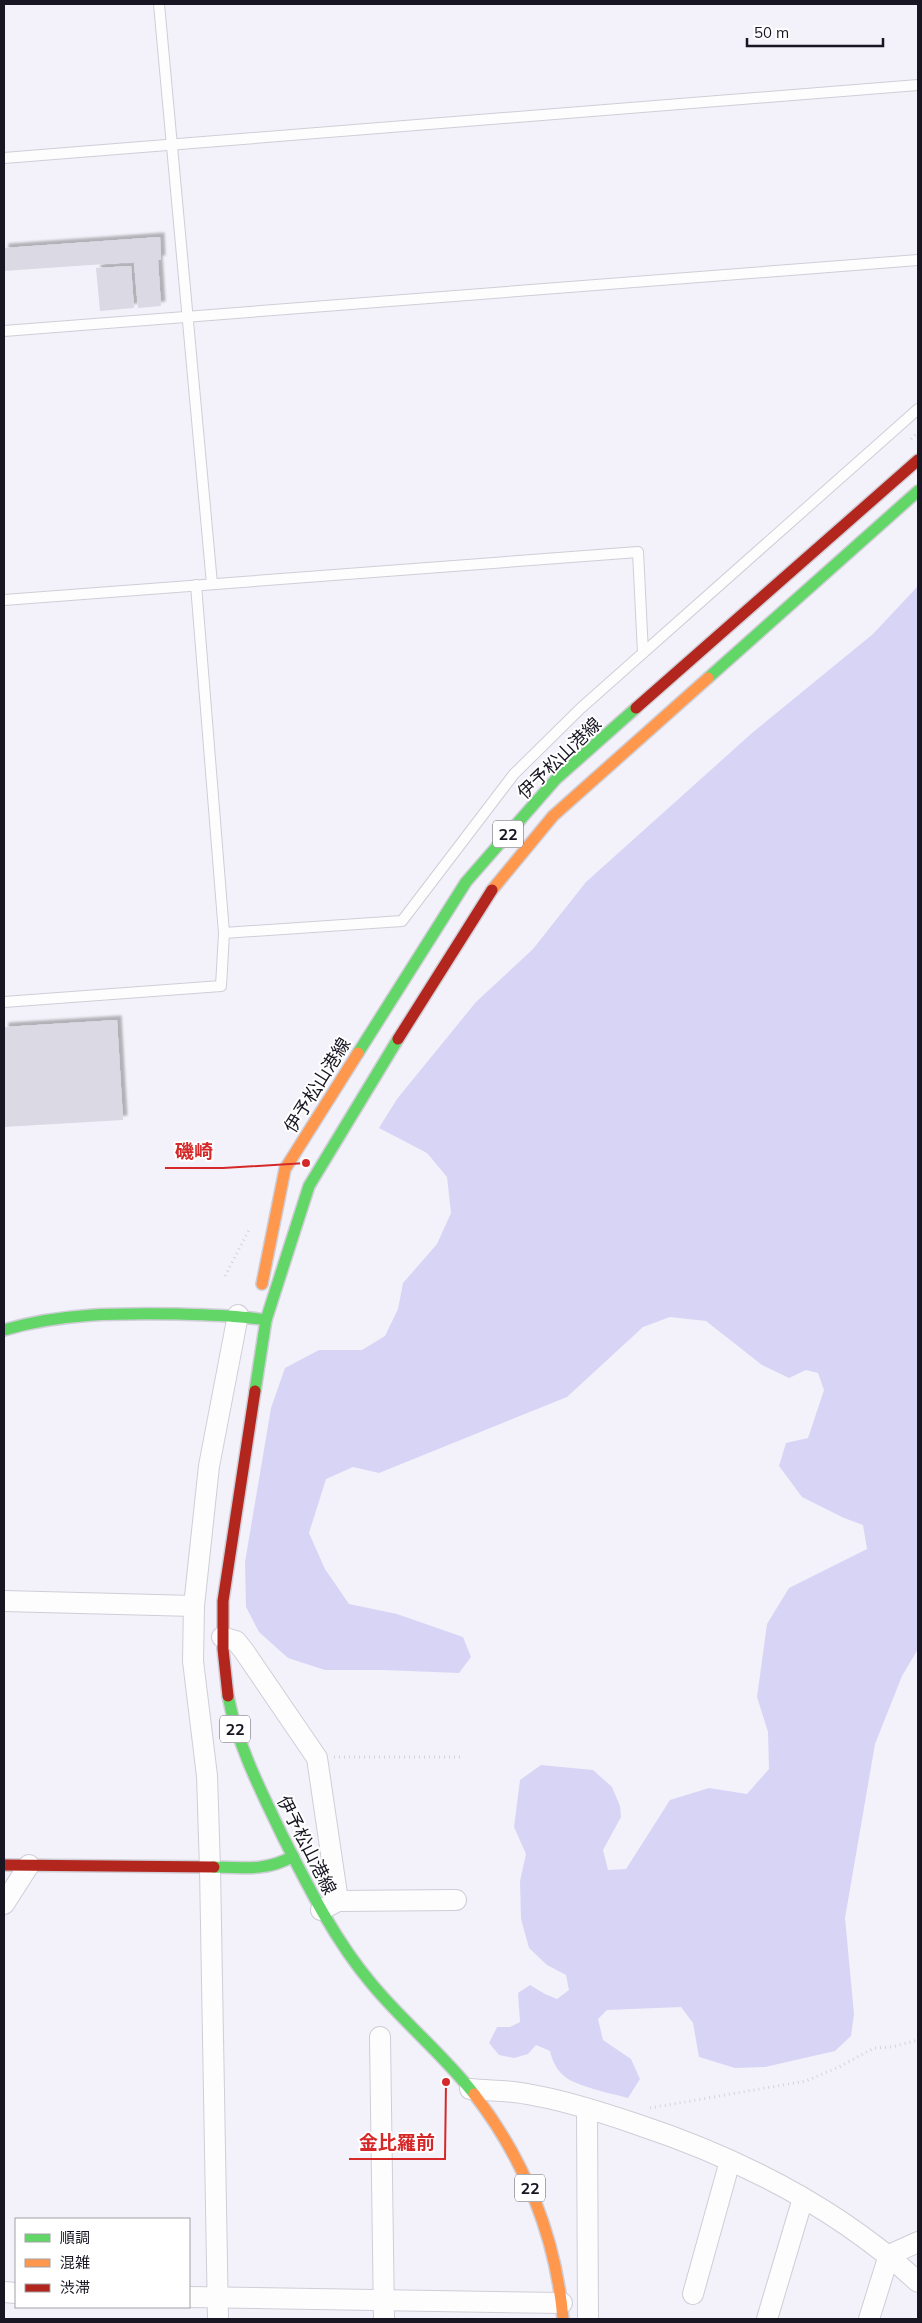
<svg xmlns="http://www.w3.org/2000/svg" width="922" height="2323" font-family="Mulish,'Noto Sans JP',sans-serif">
  <style>
    .green { fill: #d8d4f6 }
    .building { fill: #dbdae4; filter: url(#shadow) }
    .lines { fill: none; stroke-linecap: round; stroke-linejoin: round }
    .lane-casing { stroke: #cfced7; stroke-width: 12 }
    .street-casing { stroke: #cfced7; stroke-width: 22 }
    .fast-casing { stroke: #cfced7; stroke-width: 14 }
    .slow-casing { stroke: #cfced7; stroke-width: 14 }
    .jam-casing { stroke: #cfced7; stroke-width: 14 }
    .path { stroke: #d4d4d6; stroke-width: 3; stroke-dasharray: 1 4; stroke-linecap: butt }
    .lane { stroke: #fdfdfe; stroke-width: 10 }
    .street { stroke: #fdfdfe; stroke-width: 20 }
    .fast { stroke: #63d668; stroke-width: 11 }
    .slow { stroke: #ff974d; stroke-width: 11 }
    .jam { stroke: #b3261e; stroke-width: 11 }
    .labels { text-anchor: middle; dominant-baseline: central; stroke-width: 4; stroke-linejoin: round; paint-order: stroke }
    .shield { fill: #fff; stroke: #5d5c64; stroke-width: 1 }
    .shield-label { font-size: 16px; font-weight: bold; fill: #171622 }
    .street-label { font-size: 18px; fill: #171622; stroke: #fff }
    .leader { fill: none; stroke: #d62828; stroke-width: 2 }
    .callout-dot { fill: #d62828; stroke: #fff; stroke-width: 2 }
    .callout-label { font-size: 19px; text-anchor: middle; font-weight: bold; fill: #d62828; stroke: #fff; stroke-width: 4; stroke-linejoin: round; paint-order: stroke }
  </style>
  <defs>
    <filter id="shadow"><feDropShadow dx="4.5" dy="-4.5" stdDeviation="1" flood-color="#0004"/></filter>
  </defs>
  <rect width="100%" height="100%" fill="#f3f2fa"/>
  <path class="green" d="M918,586V1649L902,1676L875,1744L845,1918L854,2014L851,2036L835,2051L765,2067L735,2068L699,2057L693,2023L681,2007L607,2010L598,2019L603,2040L631,2059L640,2079L628,2098C613,2094 575,2086 564,2076C556,2069 552,2060 550,2051L536,2045L528,2054L514,2058L499,2055L489,2043L497,2027H510L520,2022L518,1993L530,1985L545,1994L557,1999L569,1990L566,1975L547,1965L529,1948L521,1919L520,1881L526,1854L514,1827L520,1780L541,1765L593,1770L612,1787L620,1806L621,1817L603,1850L608,1870L626,1869L670,1800L709,1788L747,1794L769,1769L768,1732L757,1697L767,1624L789,1588L867,1549L863,1525L844,1518L802,1497L779,1466L786,1443L808,1438L824,1390L818,1373L806,1370L789,1378L762,1365L706,1321L670,1317L643,1327L567,1397L379,1473L353,1467L326,1479L309,1533L325,1569L349,1604L397,1614L463,1637L471,1657L459,1673L384,1670H325L288,1658L259,1632L246,1607L245,1562L271,1408L285,1368L319,1350H362L385,1336L398,1309L403,1283L437,1244L451,1213L447,1177L427,1153L379,1128L397,1099L476,1002L533,949L586,882L752,733L873,634Z"/>
  <g class="building">
    <path d="M160,237L161,260H158L161,306L138,308L134,262L4,271V248Z"/>
    <path d="M131,266L134,308L100,311L96,268Z"/>
    <path d="M117,1020L123,1120L4,1127V1027Z"/>
  </g>
  <g class="lines">
    <g class="lane-casing">
      <g id="lane">
        <path d="M159,4L212,584"/>
        <path d="M4,158L918,85"/>
        <path d="M4,331L918,260"/>
        <path d="M4,600L638,552L643,653"/>
        <path d="M224,933L402,921L514,774L581,708L918,409"/>
        <path d="M4,1002L221,986L224,933L196,585"/>
      </g>
    </g>
    <g class="street-casing">
      <g id="street">
        <path d="M4,1601L194,1606"/>
        <path d="M222,1637L236,1641L244,1651L317,1758L338,1901L321,1910"/>
        <path d="M338,1901L456,1900"/>
        <path d="M4,1904L29,1865"/>
        <path d="M380,2037L384,2319"/>
        <path d="M470,2089C489,2091 509,2090 527,2094C564,2100 601,2112 636,2124C739,2158 838,2208 918,2282"/>
        <path d="M587,2109L588,2319"/>
        <path d="M4,2292L16,2293"/>
        <path d="M693,2294L730,2161"/>
        <path d="M189,2297L562,2303"/>
        <path d="M218,2319L210,1868L207,1776L193,1661L194,1606L209,1466L238,1315"/>
        <path d="M767,2319L803,2198"/>
        <path d="M869,2319L889,2255L918,2242"/>
      </g>
    </g>
    <g class="fast-casing">
      <g id="fast">
        <path d="M708,678L918,491"/>
        <path d="M358,1053L466,882L556,779L636,708"/>
        <path d="M4,1330C61,1313 119,1313 178,1314C208,1315 237,1315 266,1320"/>
        <path d="M255,1391L266,1320L309,1186L398,1039"/>
        <path d="M228,1696C238,1747 261,1791 283,1837C309,1888 334,1939 371,1983C403,2022 443,2054 474,2094"/>
        <path d="M214,1867C242,1868 269,1871 293,1856"/>
      </g>
    </g>
    <g class="slow-casing">
      <g id="slow">
        <path d="M492,890L553,816L708,678"/>
        <path d="M262,1284L285,1169L358,1053"/>
        <path d="M474,2094C525,2160 556,2237 563,2319"/>
      </g>
    </g>
    <g class="jam-casing">
      <g id="jam">
        <path d="M636,708L918,460"/>
        <path d="M398,1039L492,890"/>
        <path d="M228,1696L223,1649V1601L255,1391"/>
        <path d="M4,1865L214,1867"/>
      </g>
    </g>
    <g class="path">
      <path d="M911,439L918,432"/>
      <path d="M225,1276L249,1230"/>
      <path d="M334,1757H463"/>
      <path d="M650,2108L806,2081L841,2066L874,2048L892,2047L918,2040"/>
    </g>
    <use href="#lane" class="lane"/>
    <use href="#street" class="street"/>
    <use href="#fast" class="fast"/>
    <use href="#slow" class="slow"/>
    <use href="#jam" class="jam"/>
  </g>
  <g class="labels">
    <g class="shield">
      <rect x="493" y="820.5" width="30" height="27" rx="4"/>
      <rect x="220" y="1715.5" width="30" height="27" rx="4"/>
      <rect x="515" y="2174.5" width="30" height="27" rx="4"/>
    </g>
    <g class="shield-label">
      <text x="508" y="834">22</text>
      <text x="235" y="1729">22</text>
      <text x="530" y="2188">22</text>
    </g>
    <g class="street-label">
      <text transform="translate(559 758) rotate(-44)">伊予松山港線</text>
      <text transform="translate(317 1085) rotate(-58)">伊予松山港線</text>
      <text transform="translate(307 1845) rotate(63)">伊予松山港線</text>
    </g>
  </g>
  <path class="leader" d="M306 1163L223 1168H165M446 2082L445 2159H349"/>
  <g class="callout-dot">
    <circle cx="306" cy="1163" r="5"/>
    <circle cx="446" cy="2082" r="5"/>
  </g>
  <g class="callout-label">
    <text x="194" y="1158">磯崎</text>
    <text x="397" y="2149">金比羅前</text>
  </g>
  <rect width="922" height="2323" fill="none" stroke="#171622" stroke-width="10"/>
  <rect x="15" y="2218" width="175" height="90" fill="#ffffff" stroke="#a2a2a7"/>
  <rect x="25" y="2234" width="25" height="8" fill="#63d668" stroke="#a2a2a7"/>
  <text x="60" y="2243" font-size="15" fill="#171622">順調</text>
  <rect x="25" y="2259" width="25" height="8" fill="#ff974d" stroke="#a2a2a7"/>
  <text x="60" y="2268" font-size="15" fill="#171622">混雑</text>
  <rect x="25" y="2284" width="25" height="8" fill="#b3261e" stroke="#a2a2a7"/>
  <text x="60" y="2293" font-size="15" fill="#171622">渋滞</text>
  <path d="M747 38v8h136v-8" fill="none" stroke="#171622" stroke-width="2.5"/>
  <text x="754" y="38" font-size="15" fill="#171622" stroke="#ffffff" stroke-width="4" paint-order="stroke">50 m</text>
</svg>
